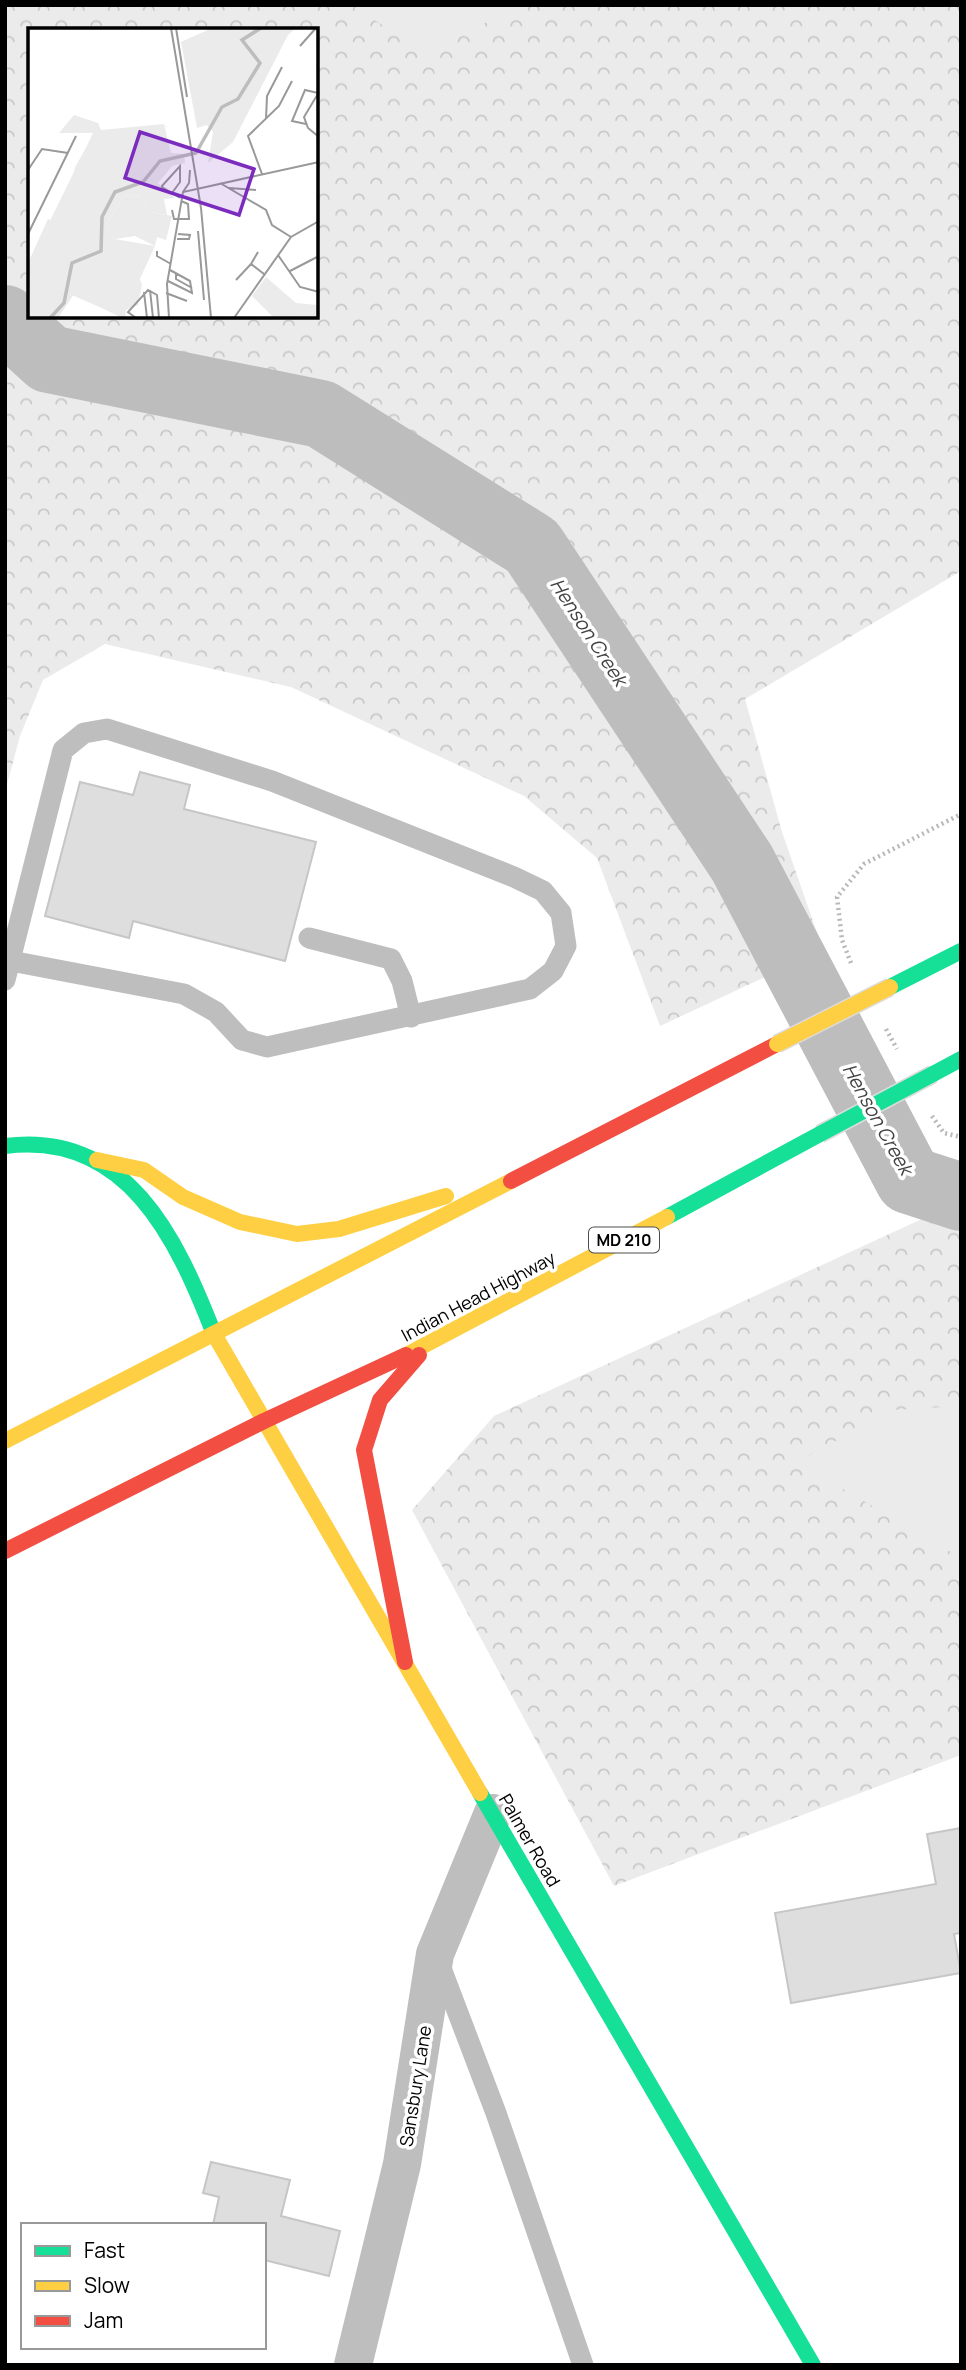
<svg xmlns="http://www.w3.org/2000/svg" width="966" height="2370" font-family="Manrope,sans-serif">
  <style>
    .forest { fill: url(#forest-crowns); fill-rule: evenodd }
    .park { fill: #ebebeb }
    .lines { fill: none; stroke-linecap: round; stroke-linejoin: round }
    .river { stroke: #bdbdbd; stroke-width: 68 }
    .building { fill: #dedede; stroke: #c6c6c6; stroke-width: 2 }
    .path { stroke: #b9b9b9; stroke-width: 4.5; stroke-dasharray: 2 3.5; stroke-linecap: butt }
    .lane { stroke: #bebebe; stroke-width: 21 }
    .street { stroke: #bebebe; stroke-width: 38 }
    .fast { stroke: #16e098; stroke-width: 16 }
    .slow { stroke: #ffcf43; stroke-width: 16 }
    .jam { stroke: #f24e42; stroke-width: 16 }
    .fast-bridge-casing { stroke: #dbdbdb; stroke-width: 19; stroke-linecap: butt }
    .slow-bridge-casing { stroke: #dbdbdb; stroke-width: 19; stroke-linecap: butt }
    .fast-bridge { stroke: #16e098; stroke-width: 16 }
    .slow-bridge { stroke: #ffcf43; stroke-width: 16 }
    .labels { text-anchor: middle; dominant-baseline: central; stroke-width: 7; stroke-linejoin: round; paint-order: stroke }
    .shield { fill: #fff; stroke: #4c4c4c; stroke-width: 2 }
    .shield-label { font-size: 16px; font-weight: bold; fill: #000 }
    .street-label { font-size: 18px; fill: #000; stroke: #fff }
    .water-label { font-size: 19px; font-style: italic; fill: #424242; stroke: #fff }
    .inset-river { fill: none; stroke: #bdbdbd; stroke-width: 3.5 }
    .inset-road { fill: none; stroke: #999; stroke-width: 2 }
    .view { fill: #7b2cbf; fill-opacity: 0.15; stroke: #7b2cbf; stroke-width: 3.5 }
    .inset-edge { fill: none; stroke: #000; stroke-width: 3.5 }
  </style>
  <defs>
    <pattern id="forest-crowns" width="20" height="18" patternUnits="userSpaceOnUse" patternTransform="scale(1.75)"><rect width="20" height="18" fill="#ebebeb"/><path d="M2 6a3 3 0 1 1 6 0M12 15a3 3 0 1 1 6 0" fill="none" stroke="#c8c8c8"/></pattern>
  </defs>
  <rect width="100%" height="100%" fill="#fff"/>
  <g class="forest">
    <path d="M5,5H961V571L745,699L782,832L823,950L660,1026L597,858L524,796L291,687L105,644L43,680L20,736L5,792ZM30,30H317V317H30Z"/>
    <path d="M961,1201V1755L614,1886L412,1510L494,1416Z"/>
  </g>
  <g class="park">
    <path d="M353,5H527L420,51Z"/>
    <path d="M961,1406V1558L797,1462L893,1410Z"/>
  </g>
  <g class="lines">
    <path class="river" d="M5,319L49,359L321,414L532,546L742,863L909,1180L961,1197"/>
  </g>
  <g class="building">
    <path d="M140,772L190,785L184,809L316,842L285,961L133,921L129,938L45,916L80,782L133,795Z"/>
    <path d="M961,1828V1933L954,1934L961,1973L791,2003L775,1913L936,1884L927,1834Z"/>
    <path d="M211,2162L290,2180L281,2216L340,2231L329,2276L264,2260V2225H213L219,2197L203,2193Z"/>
  </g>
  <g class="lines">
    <g class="path">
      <path d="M851,963L842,940L837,897L864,864L961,814"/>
      <path d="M886,1029L897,1049"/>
      <path d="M932,1116L944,1133L961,1137"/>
    </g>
    <g class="lane">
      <path d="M309,938L391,959L402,981L411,1017"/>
      <path d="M5,980L63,750L84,733L107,729L272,781L514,877L543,891L561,913L566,946L553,971L530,989L267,1047L242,1040L216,1012L184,994L11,961"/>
      <path d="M439,1963L496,2113L583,2365"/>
    </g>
    <path class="street" d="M353,2365L402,2164L435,1954L493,1813"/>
    <g class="fast">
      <path d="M890,987L961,951"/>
      <path d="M933,1074L961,1059"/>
      <path d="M5,1146C127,1130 177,1239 214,1334"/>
      <path d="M667,1217L820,1134"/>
      <path d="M480,1793L813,2365"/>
    </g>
    <g class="slow">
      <path d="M97,1160L144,1170L183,1197L240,1222L297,1234L339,1229L446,1196"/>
      <path d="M214,1334L480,1793"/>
      <path d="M406,1355L667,1217"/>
      <path d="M5,1441L511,1181"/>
    </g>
    <g class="jam">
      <path d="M511,1181L777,1044"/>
      <path d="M5,1551L264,1421L406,1355"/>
      <path d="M405,1662L364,1450L380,1400L419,1355"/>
    </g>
    <g class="fast-bridge-casing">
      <path id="fast-bridge" d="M820,1134L933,1074"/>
    </g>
    <g class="slow-bridge-casing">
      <path id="slow-bridge" d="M777,1044L890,987"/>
    </g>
    <use href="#fast-bridge" class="fast-bridge"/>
    <use href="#slow-bridge" class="slow-bridge"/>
  </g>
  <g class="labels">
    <rect class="shield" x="589" y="1227.5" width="70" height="25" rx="5"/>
    <g class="shield-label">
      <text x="624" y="1240">MD 210</text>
    </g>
    <g class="street-label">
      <text transform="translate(478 1296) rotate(-28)">Indian Head Highway</text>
      <text transform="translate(530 1840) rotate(60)">Palmer Road</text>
      <text transform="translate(415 2086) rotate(-81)">Sansbury Lane</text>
    </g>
    <g class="water-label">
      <text transform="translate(589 632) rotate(57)">Henson Creek</text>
      <text transform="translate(878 1119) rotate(61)">Henson Creek</text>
    </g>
  </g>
  <g transform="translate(28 28)">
    <rect width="290" height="290" fill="#fff"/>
    <path d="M96,167L113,169L123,184L144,188L138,212L129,209L127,218L107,208L87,211L78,198Z" fill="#ebebeb"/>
    <path d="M46,87L70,95L73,102L136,96L143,125L156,126L157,135L144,138L130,155L147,170L136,171L139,187L123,184L113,169L96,167L78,198L87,211L127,218L94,290L46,266L30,290H0V235L20,191L36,197L47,139L67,105H31ZM238,249L268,275L290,277V290H246L224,268Z" fill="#ebebeb"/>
    <path d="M184,0H268L260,7L205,114L180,135L185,104L179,97L169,100L153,14ZM144,98L104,105L106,131L90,143L67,200L80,220L106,235L114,257L110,277L98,282L97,290L37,264L18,290H0V238L65,105Z" fill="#ebebeb"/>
    <path class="inset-river" d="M22,290L36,275L44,235L73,223L74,189L87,164L115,154L132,133L168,125L194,79L210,71L232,35L214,12L233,0"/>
    <path class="inset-road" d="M143,0L173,180L183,290M148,0L159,69M272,18L288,0M291,64L276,89L280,100L291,109M238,91L239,68L254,39M278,96L264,93L277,62L290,65M0,142L14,121L40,125M234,146L220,108L251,78L264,53M192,155L238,182L244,197L263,209M201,160L228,162M155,164L161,155L162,142M144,165L152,154V138L134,158V159L152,170M144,182L146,191H161L160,176L153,173M170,203L176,272M0,206L48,108M149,211H161L162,207L150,206M129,223V228L143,236M230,224L223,236L236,246M250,227L272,259L291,264M262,243L291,228M148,245V251L164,260M208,252L223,236M140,253L164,265L162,253L142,242M122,262L125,290M116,264L119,290M138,265L159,273M108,290L100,284L120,262L129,267L131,290M141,290L139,256L155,164L291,134M206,290L263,209L291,193"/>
    <path class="view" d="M112,104L226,141L211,187L97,150Z"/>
    <rect width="290" height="290" class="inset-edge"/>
  </g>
  <rect width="966" height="2370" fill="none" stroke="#000000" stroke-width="14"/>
  <rect x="21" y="2223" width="245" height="126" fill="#ffffff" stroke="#999999" stroke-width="2"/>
  <rect x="35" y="2246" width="35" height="10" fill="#16e098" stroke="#999999" stroke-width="2"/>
  <text x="84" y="2258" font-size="21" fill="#000000">Fast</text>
  <rect x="35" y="2281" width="35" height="10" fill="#ffcf43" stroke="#999999" stroke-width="2"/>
  <text x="84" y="2293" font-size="21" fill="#000000">Slow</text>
  <rect x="35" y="2316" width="35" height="10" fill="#f24e42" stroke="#999999" stroke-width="2"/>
  <text x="84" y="2328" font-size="21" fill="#000000">Jam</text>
</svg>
